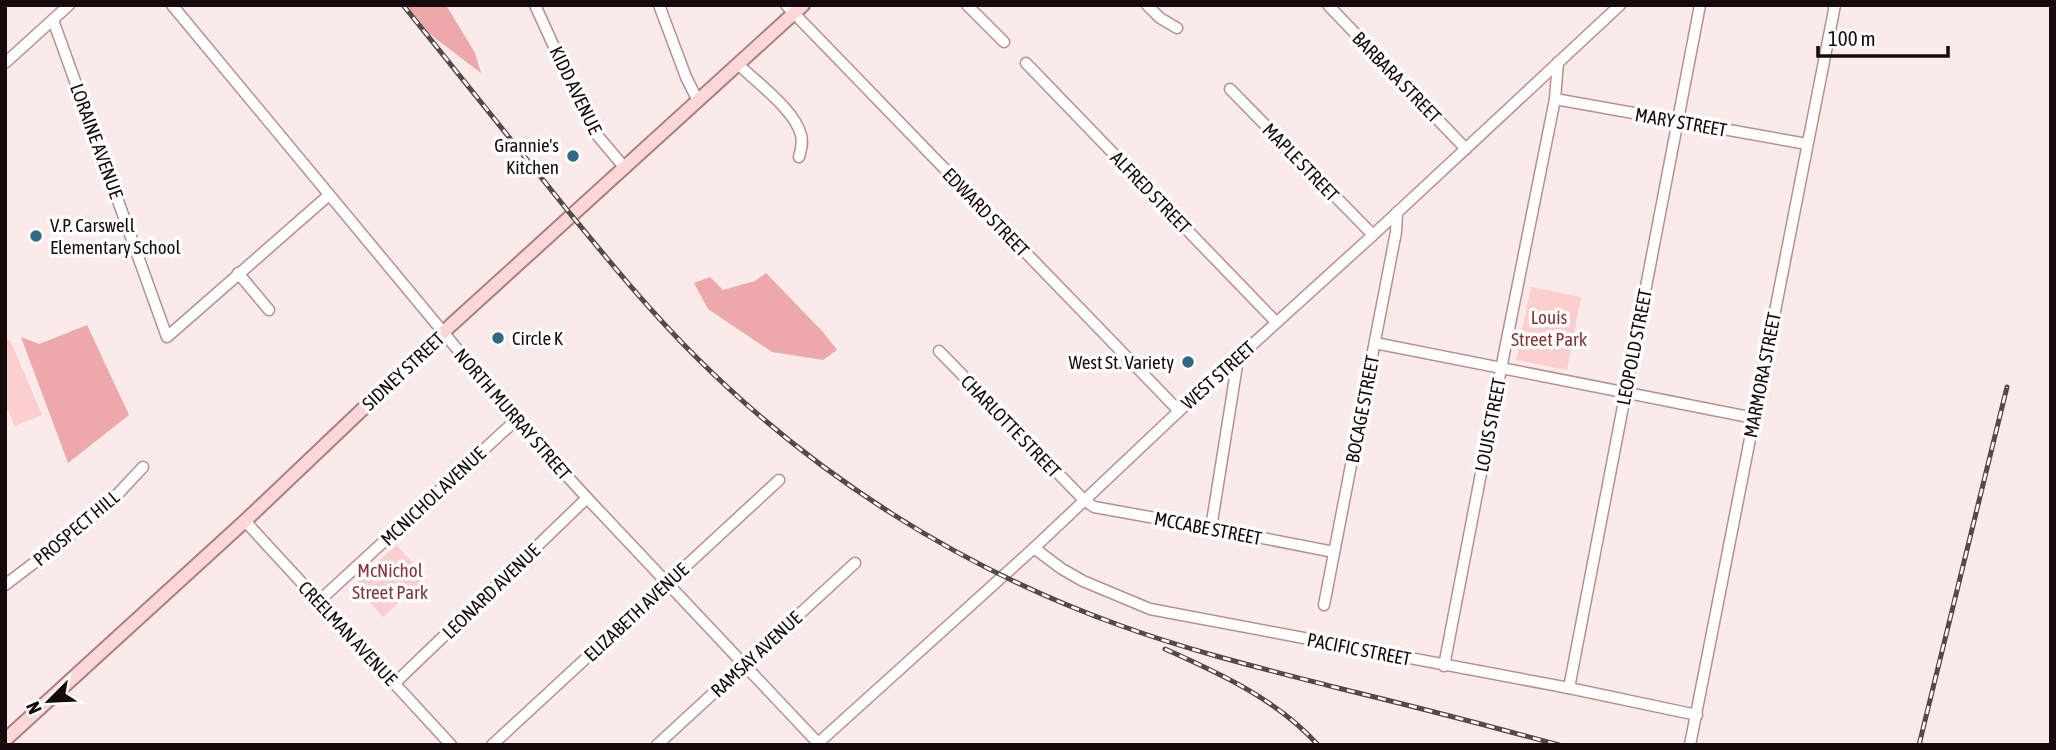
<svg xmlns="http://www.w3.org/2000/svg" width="2056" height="750" font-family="'Asap Condensed',sans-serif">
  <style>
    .green { fill: #fbcfce }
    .forest { fill: #eda9a9 }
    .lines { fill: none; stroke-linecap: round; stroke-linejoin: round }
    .minor-casing { stroke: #b69090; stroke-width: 13 }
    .major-casing { stroke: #aa7f7e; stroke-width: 16 }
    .minor { stroke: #fff; stroke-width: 10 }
    .major { stroke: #fbd8d7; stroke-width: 12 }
    .rail-casing { stroke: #564848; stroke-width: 5 }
    .rail { stroke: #fff; stroke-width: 2.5; stroke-dasharray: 8; stroke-linecap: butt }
    .poi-dot { fill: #306982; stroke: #fff; stroke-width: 2.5 }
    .labels { text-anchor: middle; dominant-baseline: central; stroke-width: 7; stroke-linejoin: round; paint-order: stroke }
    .street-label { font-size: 19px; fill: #170a0a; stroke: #fff }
    .poi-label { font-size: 19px; fill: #170a0a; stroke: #fff; text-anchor: end }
    .park-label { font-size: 19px; fill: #843338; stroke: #fff }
  </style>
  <rect width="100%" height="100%" fill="#fbeaea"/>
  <g class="green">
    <path d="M1531,287L1581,297L1567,370L1516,360Z"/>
    <path d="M10,340L42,415L15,426L5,404V341Z"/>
    <path d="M396,545L426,577L383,617L354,585Z"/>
  </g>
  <g class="forest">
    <path d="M404,5H446L475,53L481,73L419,26Z"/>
    <path d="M766,273L823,332L837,350L823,360L772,352L708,309L694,283L710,277L723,290L755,281Z"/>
    <path d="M87,325L129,415L68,463L21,337L39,344Z"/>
  </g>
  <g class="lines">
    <g class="minor-casing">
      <g id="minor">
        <path d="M172,5L516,420L587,498L818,743"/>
        <path d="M535,5L591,128L625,168"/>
        <path d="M659,5L686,77L698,101"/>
        <path d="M786,5L1179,411"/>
        <path d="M967,5L1004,42"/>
        <path d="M1147,5L1160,18L1177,28"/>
        <path d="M1328,5L1466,149"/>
        <path d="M53,20L167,337L329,195"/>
        <path d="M5,63L69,5"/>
        <path d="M1026,63L1276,322"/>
        <path d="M738,64C756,82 795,110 801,135C803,143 801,150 799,157"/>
        <path d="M1230,89L1373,235"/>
        <path d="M1555,99L1807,144"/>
        <path d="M238,273L269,310"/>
        <path d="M1375,343L1754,418"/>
        <path d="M939,351L1084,500L1094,507L1211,528L1334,552"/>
        <path d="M245,521L451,745"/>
        <path d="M1211,528L1238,359"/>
        <path d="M1034,548L1062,569L1083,581L1150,609L1569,688L1697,715"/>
        <path d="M5,585L76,531L115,497L143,467"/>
        <path d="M319,601L516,420"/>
        <path d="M1324,605L1396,232L1397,212"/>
        <path d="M1444,666L1501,369L1555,99L1558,62"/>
        <path d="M395,683L587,498"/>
        <path d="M1569,688L1700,5"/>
        <path d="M492,745L779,480"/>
        <path d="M657,745L855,563"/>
        <path d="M816,745L1034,548L1179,411L1373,235L1620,5"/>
        <path d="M1690,745L1835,5"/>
      </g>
    </g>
    <g class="major-casing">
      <path id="major" d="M5,740L245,521L450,326L803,5"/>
    </g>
    <use href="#minor" class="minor"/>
    <use href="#major" class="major"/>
    <g class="rail-casing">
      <g id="rail">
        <path d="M403,5C458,73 513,142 568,211C609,261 649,310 695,356C814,475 960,568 1119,625C1190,651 1264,669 1338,688C1412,706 1486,725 1559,745"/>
        <path d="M1165,649C1219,673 1278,700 1318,745"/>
        <path d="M1919,745L2007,387"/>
      </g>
    </g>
    <use href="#rail" class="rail"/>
  </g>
  <g class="poi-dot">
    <circle cx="573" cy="156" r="7"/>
    <circle cx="36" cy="236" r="7"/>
    <circle cx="498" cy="338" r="7"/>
    <circle cx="1188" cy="362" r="7"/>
  </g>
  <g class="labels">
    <g class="street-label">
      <text transform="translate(1397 77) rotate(46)">BARBARA STREET</text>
      <text transform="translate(576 90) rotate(64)">KIDD AVENUE</text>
      <text transform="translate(1681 122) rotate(10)">MARY STREET</text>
      <text transform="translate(97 141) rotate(70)">LORAINE AVENUE</text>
      <text transform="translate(1301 162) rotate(46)">MAPLE STREET</text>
      <text transform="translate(1151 192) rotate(46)">ALFRED STREET</text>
      <text transform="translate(986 212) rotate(46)">EDWARD STREET</text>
      <text transform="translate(1634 347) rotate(-79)">LEOPOLD STREET</text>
      <text transform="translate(403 371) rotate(-43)">SIDNEY STREET</text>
      <text transform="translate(1218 375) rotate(-42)">WEST STREET</text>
      <text transform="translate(1762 375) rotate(-79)">MARMORA STREET</text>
      <text transform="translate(1362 409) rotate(-79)">BOCAGE STREET</text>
      <text transform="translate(513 414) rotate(49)">NORTH MURRAY STREET</text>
      <text transform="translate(1490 425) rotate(-79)">LOUIS STREET</text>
      <text transform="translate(1011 426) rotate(46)">CHARLOTTE STREET</text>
      <text transform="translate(433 496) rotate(-43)">MCNICHOL AVENUE</text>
      <text transform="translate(76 528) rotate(-40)">PROSPECT HILL</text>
      <text transform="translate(1208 528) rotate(11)">MCCABE STREET</text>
      <text transform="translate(491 591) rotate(-44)">LEONARD AVENUE</text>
      <text transform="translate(636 612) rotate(-43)">ELIZABETH AVENUE</text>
      <text transform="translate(348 633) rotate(47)">CREELMAN AVENUE</text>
      <text transform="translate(1359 649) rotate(11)">PACIFIC STREET</text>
      <text transform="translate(756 654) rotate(-43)">RAMSAY AVENUE</text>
    </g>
    <g class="poi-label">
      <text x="559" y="145">Grannie's<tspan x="559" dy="22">Kitchen</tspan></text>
      <text x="50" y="225" text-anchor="start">V.P. Carswell<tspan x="50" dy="22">Elementary School</tspan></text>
      <text x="512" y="338" text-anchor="start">Circle K</text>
      <text x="1174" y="362">West St. Variety</text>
    </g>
    <g class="park-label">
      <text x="1549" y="317">Louis<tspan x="1549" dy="22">Street Park</tspan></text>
      <text x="390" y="570">McNichol<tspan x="390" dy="22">Street Park</tspan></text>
    </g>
  </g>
  <rect width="2056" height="750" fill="none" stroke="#170a0a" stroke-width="14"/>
  <g transform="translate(49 701) rotate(246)" stroke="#ffffff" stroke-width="5" paint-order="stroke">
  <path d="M0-5L12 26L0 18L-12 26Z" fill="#170a0a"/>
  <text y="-10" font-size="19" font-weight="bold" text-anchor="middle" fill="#170a0a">N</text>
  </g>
  <path d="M1818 46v10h130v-10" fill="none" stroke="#170a0a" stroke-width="3.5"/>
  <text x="1828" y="46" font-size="21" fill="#170a0a" stroke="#ffffff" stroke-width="5" paint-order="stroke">100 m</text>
</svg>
